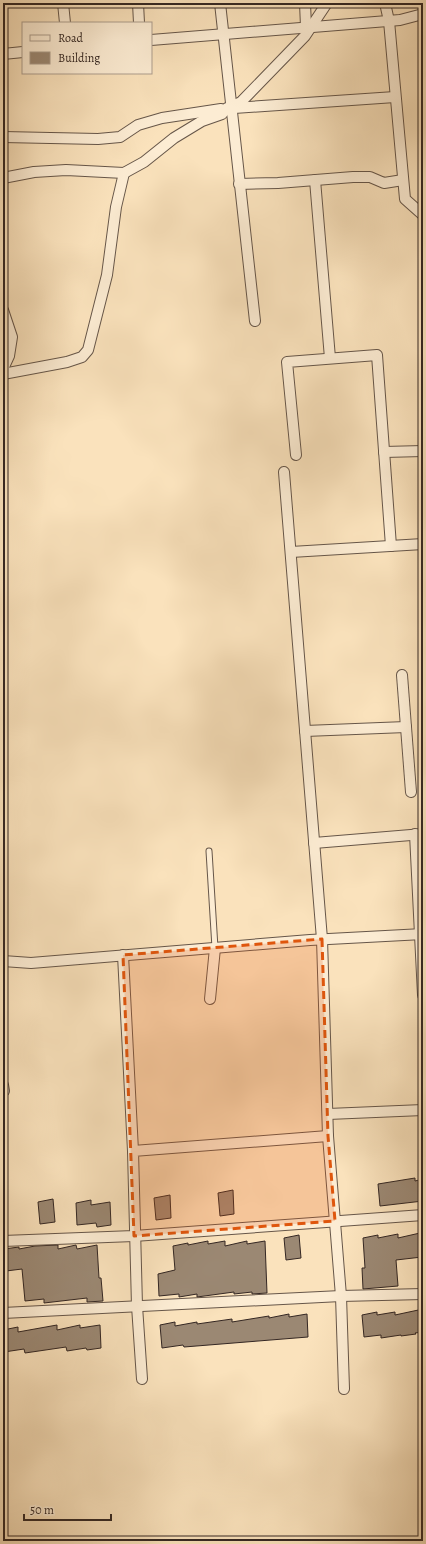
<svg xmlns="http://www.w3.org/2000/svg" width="426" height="1544" font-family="Alegreya,serif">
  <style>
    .building { fill: #9b8873; stroke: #342723 }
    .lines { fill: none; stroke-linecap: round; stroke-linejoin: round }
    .lane-casing { stroke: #665649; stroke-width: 7 }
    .street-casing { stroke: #665649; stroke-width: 12 }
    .lane { stroke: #fcecd3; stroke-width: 5 }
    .street { stroke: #fcecd3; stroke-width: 10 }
    .marked { fill: #df560d; fill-opacity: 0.2; stroke: #df560d; stroke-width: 3; stroke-dasharray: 8 5; stroke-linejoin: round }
  </style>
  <rect width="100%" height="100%" fill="#fae2bc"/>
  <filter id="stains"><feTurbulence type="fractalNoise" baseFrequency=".005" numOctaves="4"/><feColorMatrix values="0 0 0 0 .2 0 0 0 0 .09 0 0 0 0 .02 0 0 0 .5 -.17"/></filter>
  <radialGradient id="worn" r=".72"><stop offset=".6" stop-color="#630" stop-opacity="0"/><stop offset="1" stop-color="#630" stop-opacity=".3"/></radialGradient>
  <g class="building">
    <path d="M415,1178V1181L423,1179V1201L380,1206L378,1184Z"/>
    <path d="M233,1190L234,1214L220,1216L218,1193Z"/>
    <path d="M170,1195L171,1218L156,1220L154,1198Z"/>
    <path d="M53,1199L55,1222L40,1224L38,1202Z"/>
    <path d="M91,1200V1205L110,1202L111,1225L97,1227L96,1223L77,1225L76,1203Z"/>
    <path d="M420,1233L422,1257L396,1260L398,1286L363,1289L362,1268H365L363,1238L378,1235V1238L398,1234V1238Z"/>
    <path d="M299,1235L301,1258L286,1260L284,1238Z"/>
    <path d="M208,1241V1244L225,1241V1246L247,1241V1244L265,1241L267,1293L252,1294V1292L234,1294V1292L197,1297V1294L179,1297V1294L159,1296L158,1274L175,1270L173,1246L188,1243V1245Z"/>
    <path d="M58,1245V1249L76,1245L77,1249L97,1245L99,1278H101L103,1301L87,1302V1298L44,1303V1299L25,1301L22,1269L6,1271L4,1249L19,1247V1249L35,1246Z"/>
    <path d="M423,1309V1332L415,1333L416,1334L401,1336V1335L381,1338V1335L364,1337L362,1315L377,1312V1315L395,1312V1315Z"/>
    <path d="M289,1314V1317L307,1314L308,1337L184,1347L183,1345L162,1348L160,1325L175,1322V1326L197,1322V1324L232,1319V1322L269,1316V1318Z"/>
    <path d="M57,1325V1330L80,1325V1328L100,1325L101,1348L87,1350L86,1348L67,1351L66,1347L25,1353L24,1349L4,1352L3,1330L18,1327V1332Z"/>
  </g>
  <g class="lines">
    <g class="lane-casing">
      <path id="lane" d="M209,851L215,948"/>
    </g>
    <g class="street-casing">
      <g id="street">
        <path d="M63,3L65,23"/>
        <path d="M138,3L139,23"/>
        <path d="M220,3L255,321"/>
        <path d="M305,3L306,27"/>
        <path d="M385,3L389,21L405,199L423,215"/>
        <path d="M151,40L400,20L423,14"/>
        <path d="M3,54L23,52"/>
        <path d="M234,108L395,97"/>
        <path d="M3,137L98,139L120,137L138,125L162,118L221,109"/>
        <path d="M3,178L34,172L66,170L124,173L144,162L174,138L202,121L222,114L227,108L241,102L305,36L327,3"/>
        <path d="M315,180L330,358"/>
        <path d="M239,184L278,183L353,177H370L384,183L403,180"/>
        <path d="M3,310L12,337L9,356L3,369"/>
        <path d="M3,374L67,362L82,357L88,350L107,275L116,207L124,173"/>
        <path d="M384,452L423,451"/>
        <path d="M296,455L287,362L377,355L391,546"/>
        <path d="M284,472L322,939L328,1136L341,1296L344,1389"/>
        <path d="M291,552L423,544"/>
        <path d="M402,675L411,792"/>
        <path d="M305,731L406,727"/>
        <path d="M415,834L423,995"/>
        <path d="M314,843L423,834"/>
        <path d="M123,955L133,1151"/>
        <path d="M3,961L31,963L310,940L423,934"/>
        <path d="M210,999L215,948"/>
        <path d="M3,1085L4,1091"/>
        <path d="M328,1114L423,1110"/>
        <path d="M3,1241L134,1236L423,1215"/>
        <path d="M3,1313L341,1296L423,1294"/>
        <path d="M142,1379L137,1306L133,1151L328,1136"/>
      </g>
    </g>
    <use href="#lane" class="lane"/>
    <use href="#street" class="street"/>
  </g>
  <path class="marked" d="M322,939L328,1136L335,1221L134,1236L123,955Z"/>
  <rect width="426" height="1544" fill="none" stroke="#fae2bc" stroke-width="16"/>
  <rect x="4" y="4" width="418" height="1536" fill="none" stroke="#342723" stroke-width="2"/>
  <rect x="8" y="8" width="410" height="1528" fill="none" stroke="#342723"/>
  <rect x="22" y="22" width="130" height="52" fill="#fcecd3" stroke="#ac9d8d"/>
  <rect x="30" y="35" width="20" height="6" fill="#fcecd3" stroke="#ac9d8d"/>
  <text x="58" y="42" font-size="12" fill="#342723">Road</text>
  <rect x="30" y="52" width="20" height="12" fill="#9b8873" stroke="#ac9d8d"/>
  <text x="58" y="62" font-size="12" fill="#342723">Building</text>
  <path d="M24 1514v6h87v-6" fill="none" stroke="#342723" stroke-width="2"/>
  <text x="30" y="1514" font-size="12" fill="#342723" stroke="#fcecd3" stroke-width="3" paint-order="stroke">50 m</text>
  <rect width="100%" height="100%" filter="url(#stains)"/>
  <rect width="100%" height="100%" fill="url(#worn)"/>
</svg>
